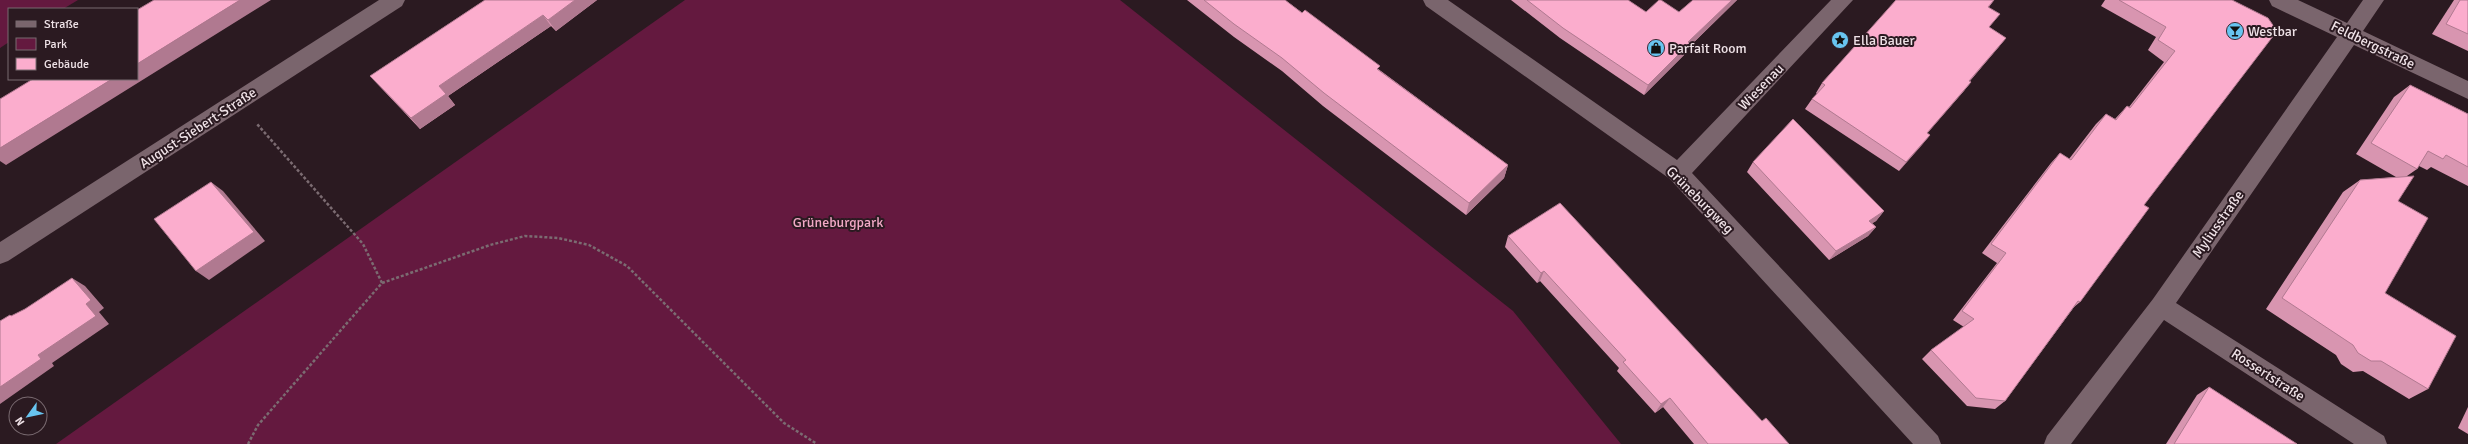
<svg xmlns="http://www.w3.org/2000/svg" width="2468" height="444" font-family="Signika,sans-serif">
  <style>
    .green { fill: #64193f }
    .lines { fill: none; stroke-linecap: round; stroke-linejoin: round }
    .path { stroke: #7b6b71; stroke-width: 2.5; stroke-dasharray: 3 2; stroke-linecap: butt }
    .street { fill: #7a656d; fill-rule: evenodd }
    .wall { fill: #d895b0 }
    .shaded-wall { fill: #b07990 }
    .building { fill: #fbadcd; stroke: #b07990 }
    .labels { text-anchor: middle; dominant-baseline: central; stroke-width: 4; stroke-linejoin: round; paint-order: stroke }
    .poi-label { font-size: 14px; fill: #efe2e7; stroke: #2b1a21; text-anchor: start }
    .street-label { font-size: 14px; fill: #efe2e7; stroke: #2b1a21 }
    .park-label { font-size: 14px; fill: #f2a9c6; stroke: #2b1a21 }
  </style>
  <rect width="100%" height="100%" fill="#2b1a21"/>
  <g class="green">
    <path d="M0,0H78L63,9H9V42L0,48Z"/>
    <path d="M685,0H1120L1513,311L1621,444H56Z"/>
  </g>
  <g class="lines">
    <g class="path">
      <path d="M382,283L490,245L525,236L558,238L589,245L627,266L784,423L817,444"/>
      <path d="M248,444L258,425L382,283L363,244L257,124"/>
    </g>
    <g class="street">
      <path d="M379,0H405L402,6L8,261L0,264V242Z"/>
      <path d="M1423,0H1448L1677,160L1831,0H1853L1692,173L1938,436L1941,444H1913L1670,179L1426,6Z"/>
      <path d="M2269,0H2298L2347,23L2363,0H2384L2363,31L2468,81V99L2354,45L2176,303L2384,436L2387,444H2354L2164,320L2071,444H2044L2047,436L2153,299L2337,37L2272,6Z"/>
    </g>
  </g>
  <g class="wall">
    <path d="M485,0H597L556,31L551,26L448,96L455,105L420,129L370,76Z"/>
    <path d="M1187,0H1285L1508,165L1504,178L1466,215L1323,106L1282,71L1234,37Z"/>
    <path d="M1511,0H1628L1646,12H1679L1693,0H1737L1689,47L1686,53L1644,95L1560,38Z"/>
    <path d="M1994,0L1989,7V27L2006,38L1970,81L1971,82L1963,92L1927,133L1930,135L1899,171L1805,109L1812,99L1817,94L1816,93L1822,83Z"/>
    <path d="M2105,0H2232L2144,205L2080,302L2074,307L2005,401L1995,409L1967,406L1922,359L1931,350L1964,327L1953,320L1997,263L1982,253L2051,163L2060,153L2069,159L2096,124L2106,114L2115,119L2127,106L2129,107L2164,62L2148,50L2156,37L2101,6Z"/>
    <path d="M2454,0H2468V51L2432,34Z"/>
    <path d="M2410,85L2468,114V186L2431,167L2427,170L2419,166L2417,169L2407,176L2398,201L2385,293L2428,389L2409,399L2363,371L2353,372L2341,364L2336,355L2266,309L2343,192L2360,180L2396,177L2356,154L2394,97Z"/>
    <path d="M1753,162L1884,211L1876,221L1872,223L1876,227L1868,236L1829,260L1747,172Z"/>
    <path d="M1508,236L1762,421L1789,444H1694L1663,407L1655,413L1617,371L1619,368L1540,281L1537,283L1505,247Z"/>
    <path d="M2209,387L2297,444H2166L2197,395Z"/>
    <path d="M2468,407V434L2458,428Z"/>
  </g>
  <g class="shaded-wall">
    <path d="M240,0H271L6,165L0,161V148L112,79H137V64Z"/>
    <path d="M575,0H597L556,31L548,20Z"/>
    <path d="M1732,0H1737L1689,47L1686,53L1644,95L1648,85L1688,42Z"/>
    <path d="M543,15L551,26L448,96L455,105L420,129L411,118L439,86Z"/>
    <path d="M2006,38L1998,48L1961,91L1969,81Z"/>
    <path d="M1971,82L1963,92L1919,143L1927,133Z"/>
    <path d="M1930,135L1922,145L1899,171L1906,162Z"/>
    <path d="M1508,165L1504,178L1466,215L1469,203Z"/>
    <path d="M211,182L223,191L265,241L209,280L196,271Z"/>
    <path d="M1884,211L1876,221L1862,230L1869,221Z"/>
    <path d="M1876,227L1868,236L1829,260L1836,251Z"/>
    <path d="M1544,271L1540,281L1537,283L1541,273Z"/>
    <path d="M72,278L85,286L104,308L99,312L109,324L52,363L54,366L0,404V387L38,355Z"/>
    <path d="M1670,398L1663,407L1655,413L1661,404Z"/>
  </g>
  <g class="building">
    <path d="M154,0H240L137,64V10Z"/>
    <path d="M485,0H575L548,20L543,15L439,86L446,94L411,118L370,76Z"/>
    <path d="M1204,0H1285L1302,13L1305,10L1380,66L1377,69L1508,165L1469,203L1324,93L1282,58L1234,24Z"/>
    <path d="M1527,0H1628L1646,12L1659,0H1661L1679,12L1693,0H1732L1688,42L1690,43L1648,85L1563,28Z"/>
    <path d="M1896,0H1994L1988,7L2000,14L1989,27L2006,38L1969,81L1971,82L1927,133L1930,135L1906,162L1812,99L1825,85L1822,83Z"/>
    <path d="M2119,0H2232L2268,18L2277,31L2144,205L2149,208L2080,302L2078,301L2005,401L1976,398L1931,350L1974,319L1962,311L2006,253L1991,244L2060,153L2071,160L2106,114L2116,120L2127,106L2130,108L2175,51L2158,40L2166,27Z"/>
    <path d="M2460,0H2468V34L2446,24Z"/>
    <path d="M33,79H112L0,148V99Z"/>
    <path d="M2410,85L2468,114V167L2446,155L2443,159L2428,151L2417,169L2371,143Z"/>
    <path d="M1793,119L1884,211L1869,221L1876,227L1836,251L1753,162Z"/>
    <path d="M2414,176L2398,201L2428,218L2385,293L2456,336L2428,389L2381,361H2371L2358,353L2353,345L2282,298L2360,180Z"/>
    <path d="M211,182L254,232L196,271L154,219Z"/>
    <path d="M1560,203L1762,421L1766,418L1789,444H1708L1670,398L1661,404L1623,362L1626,360L1544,271L1541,273L1508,236Z"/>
    <path d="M72,278L91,300L86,304L96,316L38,355L41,359L0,387V321L10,315L11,316L25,309Z"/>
    <path d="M2209,387L2297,444H2174Z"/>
  </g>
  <defs>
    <g id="bar-disc" transform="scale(0.9)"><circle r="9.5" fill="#68c4f0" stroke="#2b1a21"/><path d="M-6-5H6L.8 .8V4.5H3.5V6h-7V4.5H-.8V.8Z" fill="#111"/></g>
    <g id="sight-disc" transform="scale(0.9)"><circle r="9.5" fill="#68c4f0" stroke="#2b1a21"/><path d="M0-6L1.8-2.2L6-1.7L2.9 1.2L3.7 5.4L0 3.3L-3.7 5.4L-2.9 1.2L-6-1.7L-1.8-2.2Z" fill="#111"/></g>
    <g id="shop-disc" transform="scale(0.9)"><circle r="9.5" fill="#68c4f0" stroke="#2b1a21"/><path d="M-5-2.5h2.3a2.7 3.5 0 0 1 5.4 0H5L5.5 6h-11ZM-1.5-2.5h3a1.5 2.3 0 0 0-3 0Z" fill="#111"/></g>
  </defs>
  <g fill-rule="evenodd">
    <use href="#bar-disc" x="2235" y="31"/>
    <use href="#sight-disc" x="1840" y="40"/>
    <use href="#shop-disc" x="1656" y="48"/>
  </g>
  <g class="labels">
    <g class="poi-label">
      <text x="2248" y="31">Westbar</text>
      <text x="1853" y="40">Ella Bauer</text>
      <text x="1669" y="48">Parfait Room</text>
    </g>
    <g class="street-label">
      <text transform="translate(2373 45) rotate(26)">Feldbergstraße</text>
      <text transform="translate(1761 87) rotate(-46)">Wiesenau</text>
      <text transform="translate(198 128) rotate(-33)">August-Siebert-Straße</text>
      <text transform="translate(1700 200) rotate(45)">Grüneburgweg</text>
      <text transform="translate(2218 224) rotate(-55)">Myliusstraße</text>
      <text transform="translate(2268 375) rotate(33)">Rossertstraße</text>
    </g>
    <g class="park-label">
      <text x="838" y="222">Grüneburgpark</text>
    </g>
  </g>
  <rect x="8" y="8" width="130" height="72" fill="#2b1a21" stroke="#796a70"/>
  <rect x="16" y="21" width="20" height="6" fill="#7a656d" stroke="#796a70"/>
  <text x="44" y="28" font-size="12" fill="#efe2e7">Straße</text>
  <rect x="16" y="38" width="20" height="12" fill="#64193f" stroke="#796a70"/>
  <text x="44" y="48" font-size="12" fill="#efe2e7">Park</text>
  <rect x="16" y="58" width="20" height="12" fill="#fbadcd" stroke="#796a70"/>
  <text x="44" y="68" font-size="12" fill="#efe2e7">Gebäude</text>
  <g transform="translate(28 416) rotate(237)"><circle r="19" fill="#2b1a21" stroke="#796a70"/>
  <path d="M0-3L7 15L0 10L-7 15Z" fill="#68c4f0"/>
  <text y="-6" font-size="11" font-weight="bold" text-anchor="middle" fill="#efe2e7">N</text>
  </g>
</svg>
